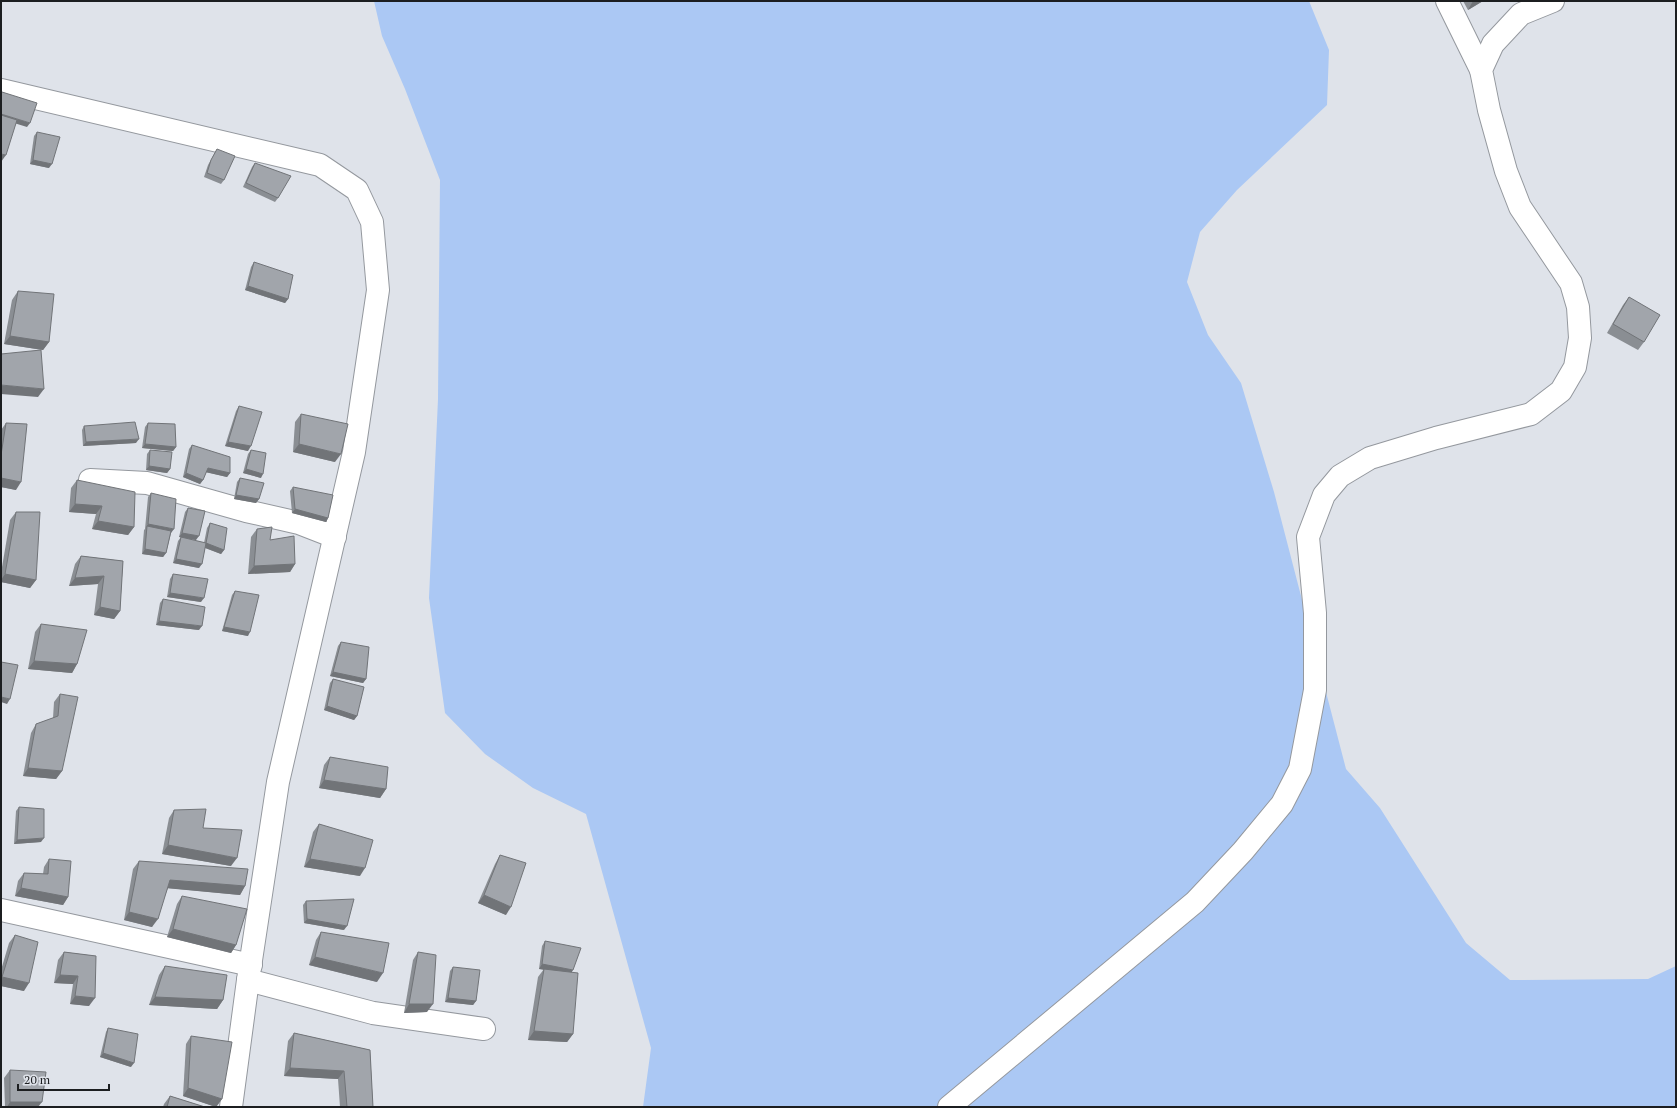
<svg xmlns="http://www.w3.org/2000/svg" width="1677" height="1108" font-family="'PT Serif',serif">
  <style>
    .green { fill: #abc8f4 }
    .lines { fill: none; stroke-linecap: round; stroke-linejoin: round }
    .minor-casing { stroke: #94989e; stroke-width: 24 }
    .minor { stroke: #fff; stroke-width: 22 }
    .wall { fill: #8a8e93 }
    .shaded-wall { fill: #717478 }
    .building { fill: #a1a5ab; stroke: #717478 }
  </style>
  <rect width="100%" height="100%" fill="#dfe3ea"/>
  <path class="green" d="M374,1H1309L1329,50L1327,105L1237,190L1200,232L1187,282L1208,335L1241,383L1274,492L1346,769L1380,808L1466,943L1510,980L1648,979L1676,966V1107H643L651,1048L586,814L533,788L485,754L445,713L429,598L438,399L440,180L405,89L382,36Z"/>
  <g class="lines">
    <g class="minor-casing">
      <g id="minor">
        <path d="M1447,1L1481,70"/>
        <path d="M1,90L320,165L357,190L372,222L378,290L354,452L278,782L248,980L231,1107"/>
        <path d="M90,480L147,483L246,511L299,523L335,537"/>
        <path d="M1,910L251,965"/>
        <path d="M248,980L373,1013L484,1029"/>
        <path d="M949,1107L1195,902L1243,851L1282,804L1300,769L1315,690V613L1308,537L1324,495L1340,476L1370,458L1436,438L1531,414L1561,391L1575,367L1580,338L1578,307L1571,283L1520,207L1506,171L1489,110L1481,70L1493,44L1521,14L1553,1"/>
      </g>
    </g>
    <use href="#minor" class="minor"/>
  </g>
  <g class="wall">
    <path d="M1463,1H1483L1468,10Z"/>
    <path d="M37,132L49,168L30,164L34,136Z"/>
    <path d="M217,149L224,180L221,184L204,177L208,165Z"/>
    <path d="M255,163L278,198L275,202L243,187L252,167Z"/>
    <path d="M254,262L288,299L285,303L245,290L251,267Z"/>
    <path d="M18,291L49,342L43,350L4,344L12,300Z"/>
    <path d="M1629,297L1644,342L1638,350L1607,333L1623,305Z"/>
    <path d="M239,406L248,451L225,446L236,411Z"/>
    <path d="M301,414L335,462L293,452L295,422Z"/>
    <path d="M6,423L16,490L1,487V430Z"/>
    <path d="M148,423L176,447L173,451L142,448L145,427Z"/>
    <path d="M84,426L136,443L83,446L82,430Z"/>
    <path d="M192,445L230,473L227,477L206,472L203,480L200,484L183,477L189,449Z"/>
    <path d="M150,450L170,469L167,473L146,470L147,454Z"/>
    <path d="M251,450L261,478L243,473L248,454Z"/>
    <path d="M240,478L259,499L256,503L234,499L237,482Z"/>
    <path d="M77,480L134,527L128,535L92,529L96,514L69,512L71,488Z"/>
    <path d="M293,487L328,518L326,522L292,513L290,491Z"/>
    <path d="M151,493L171,533L166,553L163,557L142,554L144,530L145,529L148,497Z"/>
    <path d="M188,508L196,540L188,539L204,543L207,528L210,523L224,550L221,554L205,548L199,568L173,563L178,541L181,537H179L185,512Z"/>
    <path d="M16,512L36,580L30,588L1,582V573L10,520Z"/>
    <path d="M257,529L295,564L290,572L248,574L251,537Z"/>
    <path d="M81,556L123,561L120,611L114,619L94,615L98,584L69,586L75,564Z"/>
    <path d="M173,574L201,602L167,597L170,579Z"/>
    <path d="M235,591L248,636L222,631L232,595Z"/>
    <path d="M163,599L199,630L156,625L160,603Z"/>
    <path d="M41,624L77,664L72,673L28,669L35,632Z"/>
    <path d="M341,642L366,679L363,683L330,676L338,646Z"/>
    <path d="M333,679L357,716L354,720L324,710L330,683Z"/>
    <path d="M60,694L62,771L56,779L23,776L31,733L36,724L53,718L54,702Z"/>
    <path d="M330,757L386,789L380,798L319,788L324,765Z"/>
    <path d="M19,807L41,842L14,844L16,811Z"/>
    <path d="M174,810L203,828L231,866L162,854L169,818Z"/>
    <path d="M319,824L360,876L304,867L313,832Z"/>
    <path d="M500,855L506,915L478,903L495,864Z"/>
    <path d="M49,859L68,897L63,905L15,896L18,881L24,873L43,874L44,867Z"/>
    <path d="M139,861L245,886L240,895L168,888L152,927L124,920L133,869Z"/>
    <path d="M182,896L236,945L231,953L167,937L177,904Z"/>
    <path d="M306,901L344,930L304,923L303,905Z"/>
    <path d="M321,932L377,982L309,965L316,940Z"/>
    <path d="M15,935L24,991L1,986V970L9,943Z"/>
    <path d="M545,941L572,972L573,1034L567,1042L528,1040L538,977L544,969H539L542,946Z"/>
    <path d="M64,952L96,956L89,1006L70,1004L73,984L54,983L58,960Z"/>
    <path d="M418,952L427,1012L404,1013L413,960Z"/>
    <path d="M165,966L223,1000L217,1009L149,1005L159,975Z"/>
    <path d="M453,967L476,1001L473,1005L445,1002L450,971Z"/>
    <path d="M108,1028L131,1067L100,1057L106,1032Z"/>
    <path d="M294,1033L370,1050L373,1107H340L338,1079L284,1076L288,1041Z"/>
    <path d="M191,1036L222,1099L216,1107L183,1096L186,1044Z"/>
    <path d="M10,1070L38,1107H5L4,1078Z"/>
    <path d="M170,1096L205,1107H163L164,1104Z"/>
  </g>
  <g class="shaded-wall">
    <path d="M1473,1H1483L1468,10Z"/>
    <path d="M1,114L30,123L27,127L1,119Z"/>
    <path d="M1,154L6,155L1,162Z"/>
    <path d="M33,160L52,164L49,168L30,164Z"/>
    <path d="M248,286L288,299L285,303L245,290Z"/>
    <path d="M10,336L49,342L43,350L4,344Z"/>
    <path d="M1,385L44,389L38,397L1,394Z"/>
    <path d="M139,439L136,443L83,446L86,442Z"/>
    <path d="M228,442L251,446L248,451L225,446Z"/>
    <path d="M145,444L176,447L173,451L142,448Z"/>
    <path d="M299,444L341,454L335,462L293,452Z"/>
    <path d="M149,466L170,469L167,473L146,470Z"/>
    <path d="M208,468L230,473L227,477L205,472Z"/>
    <path d="M246,469L263,474L261,478L243,473Z"/>
    <path d="M186,473L203,480L200,484L183,477Z"/>
    <path d="M1,478L21,482L16,490L1,487Z"/>
    <path d="M236,495L259,499L256,503L234,499Z"/>
    <path d="M75,504L102,506L96,514L69,512Z"/>
    <path d="M295,509L328,518L326,522L292,513Z"/>
    <path d="M98,521L134,527L128,535L92,529Z"/>
    <path d="M148,524L174,529L171,533L147,526L145,529Z"/>
    <path d="M182,533L199,536L196,540L179,537Z"/>
    <path d="M206,543L224,550L221,554L203,547Z"/>
    <path d="M145,549L166,553L163,557L142,554Z"/>
    <path d="M176,559L202,564L199,568L173,563Z"/>
    <path d="M295,564L290,572L248,574L254,566Z"/>
    <path d="M5,574L36,580L30,588L1,582V580Z"/>
    <path d="M104,576L98,584L69,586L75,578Z"/>
    <path d="M170,593L204,598L201,602L167,597Z"/>
    <path d="M100,607L120,611L114,619L94,615Z"/>
    <path d="M159,621L202,626L199,630L156,625Z"/>
    <path d="M224,627L250,632L248,636L222,631Z"/>
    <path d="M34,661L77,664L72,673L28,669Z"/>
    <path d="M333,672L366,679L363,683L330,676Z"/>
    <path d="M1,697L10,699L7,704L1,702Z"/>
    <path d="M327,706L357,716L354,720L324,710Z"/>
    <path d="M28,768L62,771L56,779L23,776Z"/>
    <path d="M324,780L386,789L380,798L319,788Z"/>
    <path d="M44,838L41,842L14,844L17,840Z"/>
    <path d="M168,845L237,858L231,866L162,854Z"/>
    <path d="M310,859L365,868L360,876L304,867Z"/>
    <path d="M170,880L245,886L240,895L165,888Z"/>
    <path d="M21,888L68,897L63,905L15,896Z"/>
    <path d="M484,895L511,907L506,915L478,903Z"/>
    <path d="M129,912L158,919L152,927L124,920Z"/>
    <path d="M307,919L347,926L344,930L304,923Z"/>
    <path d="M173,929L236,945L231,953L167,937Z"/>
    <path d="M315,957L383,973L377,982L309,965Z"/>
    <path d="M542,964L573,970L570,975L539,969Z"/>
    <path d="M60,975L78,976L73,984L54,983Z"/>
    <path d="M2,977L29,983L24,991L1,986V978Z"/>
    <path d="M75,996L95,998L89,1006L70,1004Z"/>
    <path d="M155,997L223,1000L217,1009L149,1005Z"/>
    <path d="M448,998L476,1001L473,1005L445,1002Z"/>
    <path d="M409,1004H433L427,1012L404,1013Z"/>
    <path d="M534,1031L573,1034L567,1042L528,1040Z"/>
    <path d="M103,1053L134,1063L131,1067L100,1057Z"/>
    <path d="M290,1068L344,1071L338,1079L284,1076Z"/>
    <path d="M188,1088L222,1099L216,1107L183,1096Z"/>
    <path d="M10,1102H42L38,1107H7Z"/>
  </g>
  <g class="building">
    <path d="M2,92L37,103L30,123L1,114V94Z"/>
    <path d="M1,115L17,120L6,155L1,154Z"/>
    <path d="M37,132L60,137L52,164L33,160Z"/>
    <path d="M217,149L235,156L224,180L207,173L211,160Z"/>
    <path d="M255,163L291,176L278,198L246,183Z"/>
    <path d="M254,262L293,275L288,299L248,286Z"/>
    <path d="M18,291L54,294L49,342L10,336Z"/>
    <path d="M1629,297L1660,315L1644,342L1613,324Z"/>
    <path d="M41,350L44,389L1,385V354Z"/>
    <path d="M239,406L262,412L251,446L228,442Z"/>
    <path d="M301,414L348,424L341,454L299,444Z"/>
    <path d="M135,422L139,439L86,442L84,426Z"/>
    <path d="M6,423L27,424L21,482L1,478V455Z"/>
    <path d="M148,423L175,424L176,447L145,444Z"/>
    <path d="M192,445L230,457V473L208,468L203,480L186,473Z"/>
    <path d="M150,450L172,452L170,469L149,466Z"/>
    <path d="M251,450L266,453L263,474L246,469Z"/>
    <path d="M240,478L264,483L259,499L236,495Z"/>
    <path d="M77,480L135,492L134,527L98,521L102,506L75,504Z"/>
    <path d="M293,487L333,495L328,518L295,509Z"/>
    <path d="M151,493L176,499L174,529L148,524Z"/>
    <path d="M188,508L205,511L199,536L182,533Z"/>
    <path d="M16,512H40L36,580L5,574Z"/>
    <path d="M210,523L227,528L224,550L206,543Z"/>
    <path d="M147,526L171,531L166,553L145,549Z"/>
    <path d="M272,527L270,540L294,536L295,564L254,566L257,529Z"/>
    <path d="M181,537L206,543L202,564L176,559Z"/>
    <path d="M81,556L123,561L120,611L100,607L104,576L75,578Z"/>
    <path d="M173,574L208,579L204,598L170,593Z"/>
    <path d="M235,591L259,595L250,632L224,627Z"/>
    <path d="M163,599L205,607L202,626L159,621Z"/>
    <path d="M41,624L87,630L77,664L34,661Z"/>
    <path d="M341,642L369,647L366,679L333,672Z"/>
    <path d="M1,662L18,665L10,699L1,697Z"/>
    <path d="M333,679L364,687L357,716L327,706Z"/>
    <path d="M60,694L78,697L62,771L28,768L36,724L58,716Z"/>
    <path d="M330,757L388,767L386,789L324,780Z"/>
    <path d="M19,807L44,809V838L17,840Z"/>
    <path d="M206,809L203,828L242,830L237,858L168,845L174,810Z"/>
    <path d="M319,824L373,840L365,868L310,859Z"/>
    <path d="M500,855L526,863L511,907L484,895Z"/>
    <path d="M49,859L71,861L68,897L21,888L24,873L48,874Z"/>
    <path d="M139,861L248,869L245,886L170,880L158,919L129,912Z"/>
    <path d="M182,896L247,909L236,945L173,929Z"/>
    <path d="M354,899L347,926L307,919L306,901Z"/>
    <path d="M321,932L389,943L383,973L315,957Z"/>
    <path d="M15,935L38,942L29,983L2,977Z"/>
    <path d="M545,941L581,948L573,970L542,964Z"/>
    <path d="M64,952L96,956L95,998L75,996L78,976L60,975Z"/>
    <path d="M418,952L436,955L433,1004H409Z"/>
    <path d="M165,966L227,975L223,1000L155,997Z"/>
    <path d="M453,967L480,970L476,1001L448,998Z"/>
    <path d="M544,969L578,973L573,1034L534,1031Z"/>
    <path d="M108,1028L138,1034L134,1063L103,1053Z"/>
    <path d="M294,1033L370,1050L373,1107H347L344,1071L290,1068Z"/>
    <path d="M191,1036L232,1042L222,1099L188,1088Z"/>
    <path d="M10,1070L46,1072L42,1102H10Z"/>
    <path d="M170,1096L205,1107H167Z"/>
  </g>
  <rect width="1677" height="1108" fill="none" stroke="#1c1e20" stroke-width="4"/>
  <path d="M18 1084v6h91v-6" fill="none" stroke="#1c1e20" stroke-width="2"/>
  <text x="24" y="1084" font-size="12" fill="#1c1e20" stroke="#dfe3ea" stroke-width="3" paint-order="stroke">20 m</text>
</svg>
